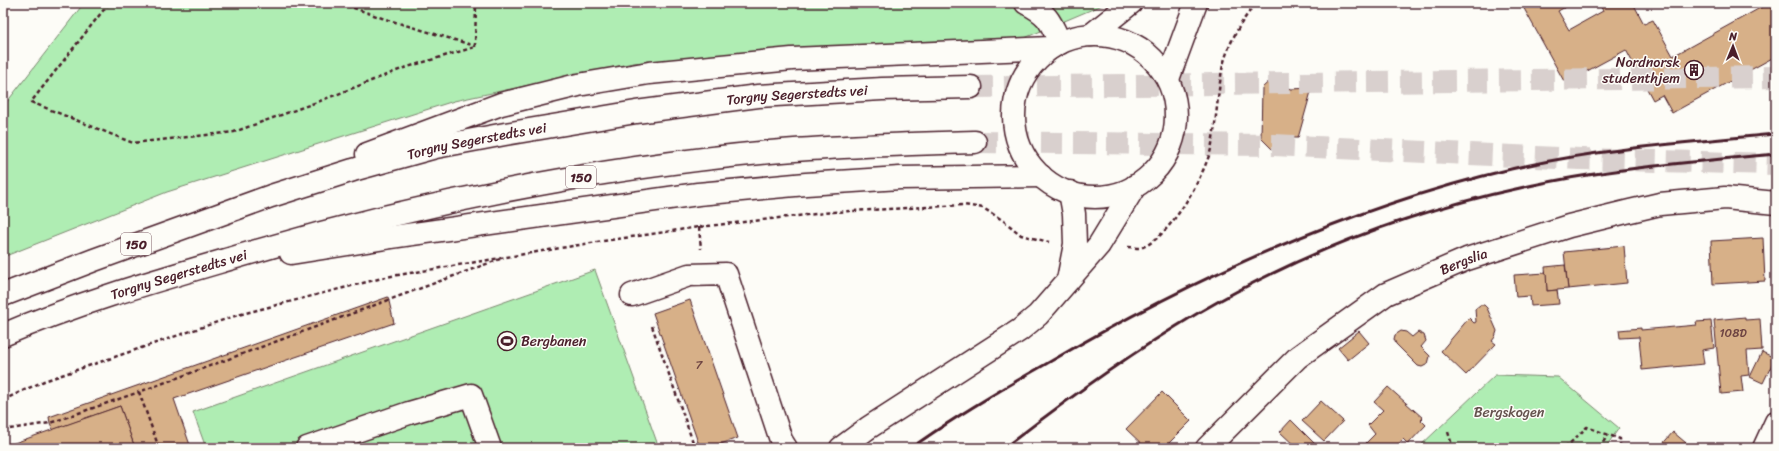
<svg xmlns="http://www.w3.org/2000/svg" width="1779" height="451" font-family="Sriracha,sans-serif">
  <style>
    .green { fill: #afedb3; stroke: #7c866f }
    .building { fill: #d7b088; stroke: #4a1f2b }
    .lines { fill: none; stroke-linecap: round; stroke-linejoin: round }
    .highway-tunnel { stroke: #d9d0ce; stroke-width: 22; stroke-dasharray: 22 11; stroke-linecap: butt }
    .minor-casing { stroke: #4a1f2b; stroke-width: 25 }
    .major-casing { stroke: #4a1f2b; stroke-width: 25 }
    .highway-casing { stroke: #4a1f2b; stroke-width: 25 }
    .path { stroke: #4a1f2b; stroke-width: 2.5; stroke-dasharray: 4 3; stroke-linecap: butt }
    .minor { stroke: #fdfcf7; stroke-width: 22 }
    .major { stroke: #fdfcf7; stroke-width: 22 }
    .highway { stroke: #fdfcf7; stroke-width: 22 }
    .rail { stroke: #4a1f2b; stroke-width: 3 }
    .labels { text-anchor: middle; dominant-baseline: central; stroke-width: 3; stroke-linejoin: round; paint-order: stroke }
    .number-label { font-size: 12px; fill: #6d4342 }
    .shield { fill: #fdfcf7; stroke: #806168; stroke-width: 1 }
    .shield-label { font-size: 13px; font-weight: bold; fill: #4a1f2b }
    .poi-label { font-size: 14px; fill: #4a1f2b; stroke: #fdfcf7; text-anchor: end }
    .street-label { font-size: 14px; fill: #4a1f2b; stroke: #fdfcf7 }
    .park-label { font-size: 14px; fill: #63524d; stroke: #fdfcf7 }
  </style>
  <rect width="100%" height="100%" fill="#fdfcf7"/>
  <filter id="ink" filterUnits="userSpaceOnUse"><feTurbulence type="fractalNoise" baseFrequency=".025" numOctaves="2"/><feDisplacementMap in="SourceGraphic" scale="8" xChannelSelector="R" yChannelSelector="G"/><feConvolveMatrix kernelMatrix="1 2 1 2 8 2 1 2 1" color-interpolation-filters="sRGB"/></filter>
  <g filter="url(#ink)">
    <g class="green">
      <path d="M84,3H1107L1015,42L848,46L633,63L454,101L167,192L3,257V107Z"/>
      <path d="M595,270L659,448H206L193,412Z"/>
      <path d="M1495,375L1558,377L1619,428L1605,448H1418Z"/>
    </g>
    <g class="building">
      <path d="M1521,3H1573L1558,11L1569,30L1603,11L1599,3H1633L1644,24L1653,20L1673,56L1769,3H1776V56L1672,113L1662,95L1653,100L1626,50L1565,83Z"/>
      <path d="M1277,74L1291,89L1312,88L1298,138H1290L1275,152L1261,138L1262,88Z"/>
      <path d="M1763,238L1765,281L1713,284L1711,241Z"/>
      <path d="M1624,246L1627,283L1568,289L1564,252Z"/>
      <path d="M1565,265L1568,289L1547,291L1545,267Z"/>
      <path d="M1546,273L1547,291L1557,290L1559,304L1531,306L1530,296L1516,297L1514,275Z"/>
      <path d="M388,297L394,323L174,399L191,448H135L120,406L53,430L50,423L49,417Z"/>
      <path d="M690,300L738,438L709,448H700L653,313Z"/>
      <path d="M1480,305H1484L1487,308L1497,331L1495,337L1492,341L1496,344L1466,375L1441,351L1469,318L1474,323L1476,322L1475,309Z"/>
      <path d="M1745,317V320L1760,319L1762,350L1747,351L1749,375L1741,376L1743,392L1721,394L1714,320Z"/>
      <path d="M1711,321L1714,348L1702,350L1704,364L1642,370L1639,337L1620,338L1619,330L1641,328V330L1697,325L1696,322Z"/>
      <path d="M1359,331L1369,343L1348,360L1338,348Z"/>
      <path d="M1401,331L1406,332L1412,337L1418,332L1424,335L1426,341L1421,347L1430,356L1428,364L1422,367L1418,366L1396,344L1394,339L1395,335Z"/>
      <path d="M1762,352L1775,358L1763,383L1750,377Z"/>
      <path d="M1388,387L1423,418L1421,420L1426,425L1408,444L1403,439L1395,448H1371L1366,443L1375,434L1368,425L1383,410L1374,402Z"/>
      <path d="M1162,392L1191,421L1164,448H1146L1126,429Z"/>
      <path d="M1321,401L1343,421L1324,441L1302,421Z"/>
      <path d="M120,406L135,448H3V447Z"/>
      <path d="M1291,420L1316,445L1313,448H1297L1280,432Z"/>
      <path d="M1673,432L1692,448H1659Z"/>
    </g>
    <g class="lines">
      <g class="highway-tunnel">
        <path d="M971,87L1776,77"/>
        <path d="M975,142L1274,145L1581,159L1776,164"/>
      </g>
      <g class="minor-casing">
        <g id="minor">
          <path d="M1026,3C1049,15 1050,21 1060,43"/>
          <path d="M1068,280L1075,244L1074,214L1070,192"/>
          <path d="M632,295L689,275L726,274L781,440L786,448"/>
          <path d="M307,448L409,413L471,395L490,448"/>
          <path d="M841,448L868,428L1020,330L1038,315L1099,245L1135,186"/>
          <path id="s1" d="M1207,448L1298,357L1386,294L1467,259L1569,226L1630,211L1660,204L1725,198L1776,203"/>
          <path d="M1764,448L1776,422"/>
        </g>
      </g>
      <g class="major-casing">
        <g id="major">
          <path d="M1091,35L1131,3"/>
          <circle cx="1095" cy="116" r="81"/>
          <path d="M1168,79L1196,3"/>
        </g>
      </g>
      <g class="highway-casing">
        <g id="highway">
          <path d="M367,154L501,104L578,85L649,73L792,59L1050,48"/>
          <path d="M291,253L392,237L698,194L806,184L900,178L1041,176"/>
          <path id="s2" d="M3,295L94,260L271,196L353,170L436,147L505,134L636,112L758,96L882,89L971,87"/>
          <path id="s3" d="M3,335C75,304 151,282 226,260C403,207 585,169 770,152C838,146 906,144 975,142"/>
        </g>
      </g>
      <g class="path">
        <path d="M109,3L31,102L133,143L234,132L320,101L404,68L475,47"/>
        <path d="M340,3L382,18L475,46"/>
        <path d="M475,47L476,3"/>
        <path d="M699,227L701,249"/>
        <path d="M1128,247C1133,247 1139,249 1143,247C1170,237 1204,176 1211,149C1216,125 1217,100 1221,76C1224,52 1240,20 1257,3"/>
        <path d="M652,326L695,448"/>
        <path d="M3,400L44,381L238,315L386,277L597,242L699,227L833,212L964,205L983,208L1004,221L1021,235L1049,242"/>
        <path d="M3,430L50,423L139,392"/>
        <path d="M1448,432L1453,448"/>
        <path d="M159,448L139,392L500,259"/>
        <path d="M1565,448L1587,427L1620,439V448"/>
        <path d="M1599,448L1608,435"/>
      </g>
      <use href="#minor" class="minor"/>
      <use href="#major" class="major"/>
      <use href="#highway" class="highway"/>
      <g class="rail">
        <path d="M911,448C954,417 1000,390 1046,364C1191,279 1347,208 1511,169C1598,149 1688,142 1776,134"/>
        <path d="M1004,448C1066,400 1131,353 1198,313C1298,255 1408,212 1520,188C1604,169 1690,162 1776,154"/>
      </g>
    </g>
  </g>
  <defs>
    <g id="building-ring" transform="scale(1)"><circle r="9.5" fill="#fdfcf7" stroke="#4a1f2b" stroke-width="1.5"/><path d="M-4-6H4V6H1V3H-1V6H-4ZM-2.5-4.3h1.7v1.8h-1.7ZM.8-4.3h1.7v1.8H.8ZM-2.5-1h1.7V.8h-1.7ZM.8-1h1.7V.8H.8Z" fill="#4a1f2b"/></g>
    <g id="stadium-ring" transform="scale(1)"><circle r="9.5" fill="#fdfcf7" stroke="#4a1f2b" stroke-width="1.5"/><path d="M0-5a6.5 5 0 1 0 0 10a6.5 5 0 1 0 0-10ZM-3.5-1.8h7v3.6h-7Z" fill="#4a1f2b"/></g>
  </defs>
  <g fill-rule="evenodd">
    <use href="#building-ring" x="1694" y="70"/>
    <use href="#stadium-ring" x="507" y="341"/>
  </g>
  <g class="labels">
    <g class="number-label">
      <text x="1733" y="333">108D</text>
      <text x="699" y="365">7</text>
    </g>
    <g class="shield">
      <rect x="566" y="166" width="30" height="22" rx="3"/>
      <rect x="121" y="233" width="30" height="22" rx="3"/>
    </g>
    <g class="shield-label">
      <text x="581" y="177">150</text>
      <text x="136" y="244">150</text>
    </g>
    <g class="poi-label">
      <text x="1680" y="62">Nordnorsk<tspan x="1680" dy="16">studenthjem</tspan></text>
      <text x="521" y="341" text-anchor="start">Bergbanen</text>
    </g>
    <g class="street-label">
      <text stroke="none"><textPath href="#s2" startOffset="823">Torgny Segerstedts vei</textPath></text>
      <text stroke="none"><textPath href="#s2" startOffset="499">Torgny Segerstedts vei</textPath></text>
      <text stroke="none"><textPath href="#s1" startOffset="321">Bergslia</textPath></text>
      <text stroke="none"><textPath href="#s3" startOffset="186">Torgny Segerstedts vei</textPath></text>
    </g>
    <g class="park-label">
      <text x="1509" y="412">Bergskogen</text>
    </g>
  </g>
  <rect width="1779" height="451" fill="none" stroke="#fdfcf7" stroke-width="16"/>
  <rect x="8" y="8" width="1763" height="435" fill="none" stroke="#4a1f2b" stroke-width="1.5" filter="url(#ink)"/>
  <g transform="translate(1733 46) rotate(1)" stroke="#fdfcf7" stroke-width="3" paint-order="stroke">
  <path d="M0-3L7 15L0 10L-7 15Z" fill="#4a1f2b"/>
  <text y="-6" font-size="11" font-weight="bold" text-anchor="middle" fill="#4a1f2b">N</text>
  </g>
</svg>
